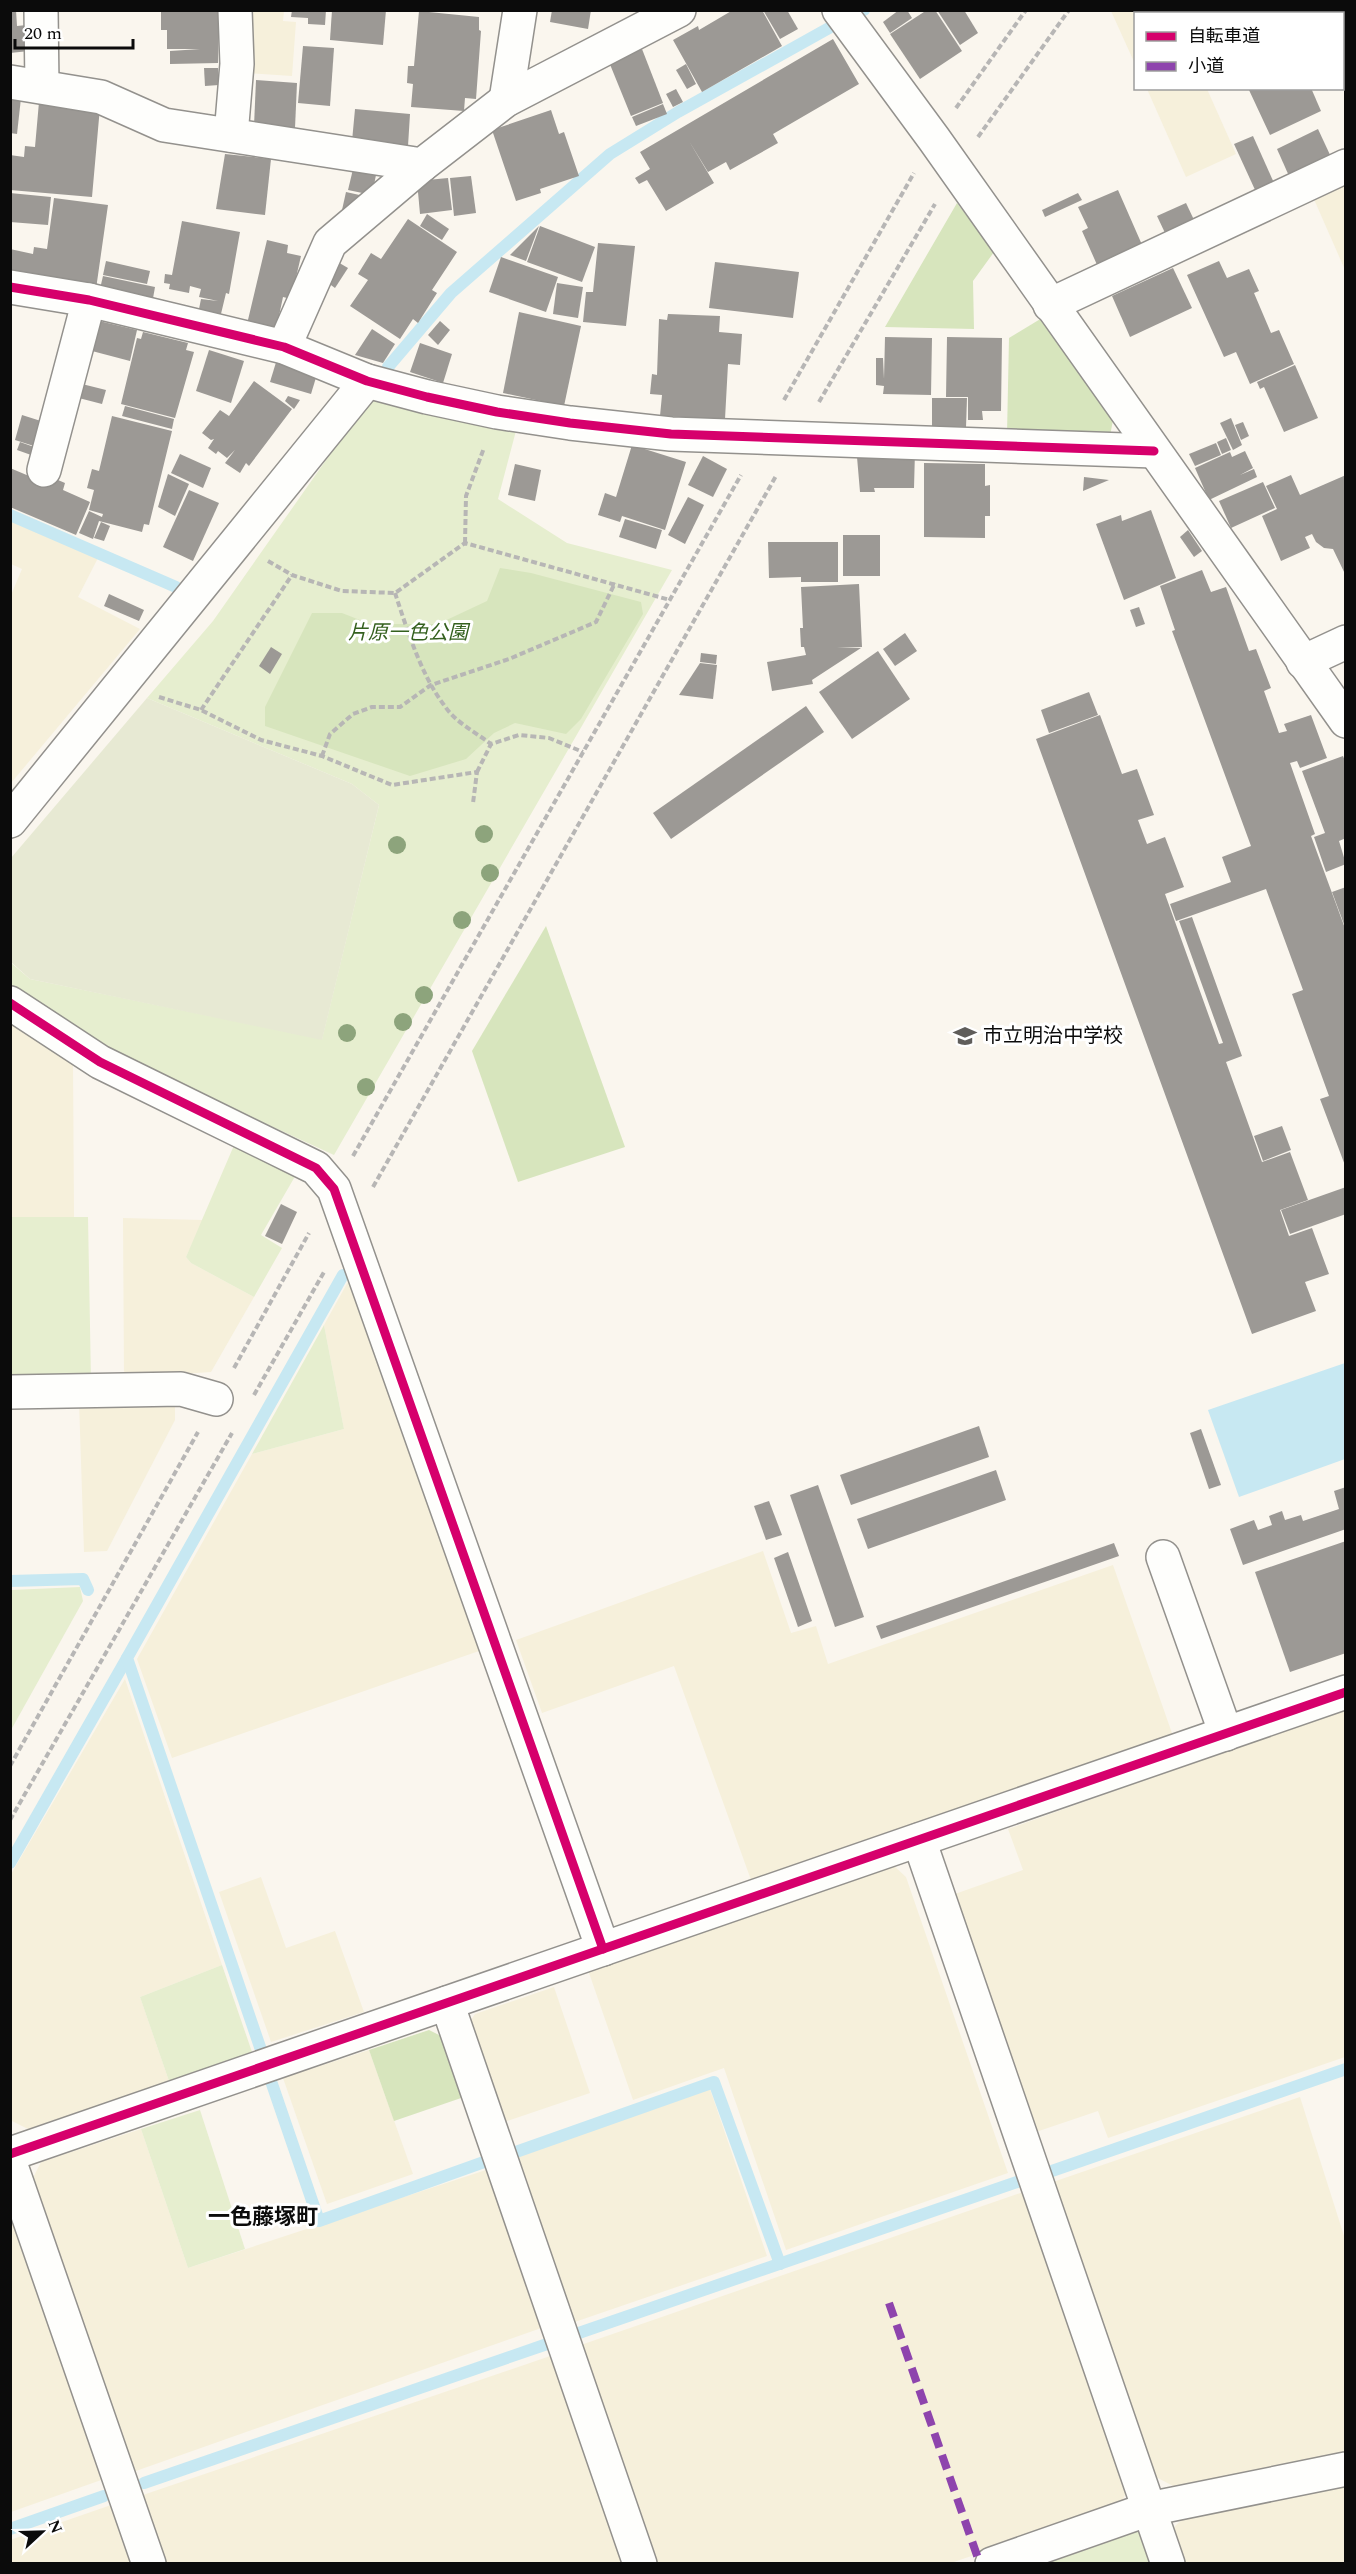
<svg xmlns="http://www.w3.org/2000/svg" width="1356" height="2574" font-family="Spectral,'Noto Sans JP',serif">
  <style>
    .farmland { fill: #f6f0db }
    .green { fill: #e6eecf }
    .forest { fill: #d7e5bd }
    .cemetery { fill: #e7e9d3 }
    .water { fill: #c7e8f2 }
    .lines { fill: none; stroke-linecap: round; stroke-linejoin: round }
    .stream { stroke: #c7e8f2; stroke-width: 12 }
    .building { fill: #9c9995 }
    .minor-casing { stroke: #93918d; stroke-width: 36 }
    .path { stroke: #b7b6b5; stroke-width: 4; stroke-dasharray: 6 3; stroke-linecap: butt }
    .minor { stroke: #fefefc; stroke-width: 33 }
    .quiet { stroke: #8e44ad; stroke-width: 8; stroke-dasharray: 15 8; stroke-linecap: butt }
    .cycleway-casing { stroke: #fff; stroke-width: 13 }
    .cycleway { stroke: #d6006c; stroke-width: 9 }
    .tree { fill: #8da47c }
    .labels { text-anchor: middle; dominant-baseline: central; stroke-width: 6; stroke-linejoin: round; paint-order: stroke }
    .park-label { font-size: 20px; font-style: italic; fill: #34601e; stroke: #fff }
    .poi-label { font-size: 20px; fill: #0b0b0b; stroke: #fff; text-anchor: start }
    .quarter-label { font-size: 22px; font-weight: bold; fill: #0b0b0b; stroke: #fff }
  </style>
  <rect width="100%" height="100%" fill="#faf6ee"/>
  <g class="farmland">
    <path d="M1241,10L1243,13L1136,14L1135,64L1111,11Z"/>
    <path d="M244,11H284L283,21L296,22L292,76L245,73Z"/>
    <path d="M1147,89H1207L1236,154L1186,177Z"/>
    <path d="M1345,183V270L1313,197Z"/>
    <path d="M11,521L98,558L78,597L140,629L11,783V595L22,569L11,564Z"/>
    <path d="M10,1022L73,1062L74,1217H11Z"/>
    <path d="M123,1218L203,1220L186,1257L191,1263L254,1297L211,1372L124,1378Z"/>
    <path d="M349,1280L479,1651L172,1758L137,1659L252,1454L344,1429L324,1325Z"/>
    <path d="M175,1397V1420L107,1551L84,1552L79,1401Z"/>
    <path d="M763,1551L791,1633L816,1626L828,1664L1113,1565L1173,1736L751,1880L674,1666L542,1713L516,1640Z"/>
    <path d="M125,1679L222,1965L140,1997L169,2081L28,2129L12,2121L10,2116V1876Z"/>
    <path d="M1345,1708V2057L1108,2138L1098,2111L1033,2133L952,1895L1023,1870L1008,1829Z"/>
    <path d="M892,1864L906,1877L1008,2173L786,2250L724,2068L633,2100L588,1970Z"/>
    <path d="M261,1877L286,1948L335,1931L364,2012L271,2042L219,1892Z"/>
    <path d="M554,1987L590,2093L498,2124L465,2029L475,2014Z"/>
    <path d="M369,2050L413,2174L327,2204L283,2078Z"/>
    <path d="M710,2089L767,2256L566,2325L509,2159Z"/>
    <path d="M1300,2097L1345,2239V2454L1175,2487L1154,2476L1050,2183Z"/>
    <path d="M141,2129L188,2268L492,2168L547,2326L133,2472L31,2182L41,2162Z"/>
    <path d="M1032,2189L1131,2483L1120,2505L951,2563H649L575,2347Z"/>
    <path d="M10,2211L104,2479L11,2512H10Z"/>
    <path d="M556,2354L628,2563H163L140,2496Z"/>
    <path d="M1345,2485V2563H1180L1172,2537L1175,2526L1182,2520Z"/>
    <path d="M114,2504L135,2563H11L10,2540Z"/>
  </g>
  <g class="green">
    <path d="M371,396L517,427L498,499L567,543L672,570L334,1155L110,1052L11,987L10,962L30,979L322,1039L379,805L352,784L147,698L213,621Z"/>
    <path d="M235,1143L297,1173L261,1235L282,1248L254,1297L191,1263L186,1257Z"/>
    <path d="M10,1217H88L91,1380L11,1381Z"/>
    <path d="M324,1325L344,1429L252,1454Z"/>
    <path d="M80,1587L83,1601L11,1730V1590Z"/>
    <path d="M222,1965L252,2052L169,2081L140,1997Z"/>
    <path d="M200,2110L245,2249L188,2268L141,2129Z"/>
    <path d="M1133,2531L1142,2533L1158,2564H1040Z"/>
  </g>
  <g class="forest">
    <path d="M957,203L994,252L973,281L974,329L885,327Z"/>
    <path d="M1042,318L1113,420L1109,441L1007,434L1009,338Z"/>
    <path d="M500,568L531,573L641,602L643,614L581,719L566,734L515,723L494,733L466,759L410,776L265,726V707L312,613H342L370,624H438L487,601Z"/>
    <path d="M546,926L625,1147L518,1182L472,1051Z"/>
    <path d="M429,2030L443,2037L464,2097L394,2121L369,2050Z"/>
  </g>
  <path class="cemetery" d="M147,698L352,784L379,805L322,1040L30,979L11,962V858Z"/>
  <path class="water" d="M1345,1363V1459L1239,1497L1208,1410Z"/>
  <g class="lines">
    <g class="stream">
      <path d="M862,11L864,10"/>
      <path d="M388,367L451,293L610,154L678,112L829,28"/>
      <path d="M10,515L176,587"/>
      <path d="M10,1581L83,1579L88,1590"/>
      <path d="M10,1863L127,1658"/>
      <path d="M260,2047L127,1658L343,1275"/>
      <path d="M272,2084L319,2221L484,2162"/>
      <path d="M513,2153L714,2082L780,2264"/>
      <path d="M1049,2172L1346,2069"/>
      <path d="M573,2335L1017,2182"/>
      <path d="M144,2483L550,2343"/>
      <path d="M10,2529L104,2496"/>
    </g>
  </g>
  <g class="building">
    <path d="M10,10H16L17,26L27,25L29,51L10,53Z"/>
    <path d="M161,10H219L218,63L170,64V51L200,49H167V30H161Z"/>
    <path d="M292,10H326L325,25L308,24V18L291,17Z"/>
    <path d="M332,10H386L383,45L330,40Z"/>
    <path d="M552,10H591L588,29L550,22Z"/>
    <path d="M733,10H762L782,46L702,92L673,40L698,26L699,30Z"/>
    <path d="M763,10H787L798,29L780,39Z"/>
    <path d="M899,10H907L912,18L890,33L883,22Z"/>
    <path d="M927,10H935L962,51L920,79L890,34Z"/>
    <path d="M937,10H964L978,33L960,45Z"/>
    <path d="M419,11L479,17V30L481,31L476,99L465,98L464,111L411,107L413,84L407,83L408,66H414Z"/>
    <path d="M833,39L859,84L773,134L778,143L730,170L726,162L708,172L689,141L714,183L666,211L647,180L639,184L635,178L650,169L640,152Z"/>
    <path d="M303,46L334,48L330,106L298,103Z"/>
    <path d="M642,49L663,103L631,116L609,62Z"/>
    <path d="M686,64L696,84L687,89L676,70Z"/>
    <path d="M204,68H218L219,85L205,86Z"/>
    <path d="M256,80L297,83L295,128L254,126Z"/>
    <path d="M1251,88H1311L1321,111L1270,135L1249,90Z"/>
    <path d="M676,89L683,102L673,107L666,94Z"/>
    <path d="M10,97L21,98L17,134L10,133Z"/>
    <path d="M39,102L100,107L92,197L10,190V155L24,157L25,146L35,147Z"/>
    <path d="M663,104L667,114L636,126L632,117Z"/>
    <path d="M355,109L410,114L408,146L352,141Z"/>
    <path d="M551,110L559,134L564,132L579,176L540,189L541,193L516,201L492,130Z"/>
    <path d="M1318,129L1331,157L1289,176L1277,149Z"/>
    <path d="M1253,136L1274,183L1256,192L1234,144Z"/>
    <path d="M225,154L271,159L265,215L216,209Z"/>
    <path d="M354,165L377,170L372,195L348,190Z"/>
    <path d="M471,176L476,213L454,216L450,178Z"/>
    <path d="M448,178L452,210L420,214L417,181Z"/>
    <path d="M1118,190L1143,247L1098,267L1082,231L1088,228L1078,207Z"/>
    <path d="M346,192L364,196L340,219Z"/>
    <path d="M10,193L51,197L48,225L10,222Z"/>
    <path d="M1078,193L1082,200L1045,217L1042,210Z"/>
    <path d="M54,198L108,205L96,289L10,277V249L33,254L34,247L47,249Z"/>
    <path d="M1186,203L1195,222L1166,235L1157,216Z"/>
    <path d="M427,214L449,229L442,240L420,226Z"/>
    <path d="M408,219L457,252L432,290L437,293L418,323L413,319L400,339L350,306L368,280L358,274L371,253L381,259Z"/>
    <path d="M182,221L240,232L229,294L226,293L220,318L198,314L201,299L218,301L199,297L201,289L190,286L189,293L169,289L170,284L164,283L165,274L172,275Z"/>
    <path d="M539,226L526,261L510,255Z"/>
    <path d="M540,226L595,247L582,282L527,262Z"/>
    <path d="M267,240L288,245L287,253L301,256L291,299L283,297L276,330L247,324Z"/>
    <path d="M598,243L635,246L626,326L583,322L586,292H593Z"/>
    <path d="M501,257L558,277L546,312L489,292Z"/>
    <path d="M106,261L150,271L147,284L103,275Z"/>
    <path d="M336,261L348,268L335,288L324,280Z"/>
    <path d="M1219,261L1227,278L1249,269L1259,291L1254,293L1271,333L1279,330L1294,364L1250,384L1236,352L1224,357L1187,275Z"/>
    <path d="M715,262L799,272L793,318L709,308Z"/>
    <path d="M1173,268L1192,308L1130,337L1112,296Z"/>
    <path d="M103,276L155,287L152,304L99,293Z"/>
    <path d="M557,283L583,287L578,318L553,314Z"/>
    <path d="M519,312L581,326L564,406L503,393Z"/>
    <path d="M668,314L720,316L719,332L742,334L740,365L728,364L725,419L660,416L662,395L650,394L652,374L657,375L659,319L667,320Z"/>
    <path d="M99,321L137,330L130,361L92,351Z"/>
    <path d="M440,321L450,330L438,345L428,335Z"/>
    <path d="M372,329L395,344L383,363L355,355Z"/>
    <path d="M143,332L188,343L186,350L194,352L175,418L121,404L137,338L141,339Z"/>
    <path d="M885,337L932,338L931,395L883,394L884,386L876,385V358H883L884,379Z"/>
    <path d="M947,337L1002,338L1001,411H982L983,420H968V397H946Z"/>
    <path d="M420,343L452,354L443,383L410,372Z"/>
    <path d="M209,350L244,361L231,403L196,391Z"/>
    <path d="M277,359L318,371L311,394L270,382Z"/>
    <path d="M1295,365L1318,418L1284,432L1264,387L1260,389L1257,382Z"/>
    <path d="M254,381L292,409L249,466L246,463L240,473L225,463L235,450L227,458L218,451L216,454L208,448L214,439L211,440L202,433L220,410L229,416Z"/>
    <path d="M78,383L106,390L102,404L75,397Z"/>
    <path d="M288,396L300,400L294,409L285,401Z"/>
    <path d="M932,398H967L966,427L932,426Z"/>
    <path d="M125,406L174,419L172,429L122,416Z"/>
    <path d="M22,415L44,422L37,447L15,440Z"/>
    <path d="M112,416L172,431L149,525L144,524L142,532L99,521L93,539L79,533L89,511L102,517L103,514L89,510L94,490L87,488L92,469L99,471Z"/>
    <path d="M1231,418L1242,445L1233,450L1220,423Z"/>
    <path d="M1243,422L1249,436L1241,440L1235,425Z"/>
    <path d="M1226,438L1231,450L1222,454L1217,442Z"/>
    <path d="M20,442L37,448L34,456L17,450Z"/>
    <path d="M1216,443L1221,455L1195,466L1189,454Z"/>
    <path d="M632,445L686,462L665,530L622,516L620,522L598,515L605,493L616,497Z"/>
    <path d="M860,451H915L914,488H874L875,492H860L857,457H860Z"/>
    <path d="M1245,451L1253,468L1240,475L1254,469L1257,477L1209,500L1195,468L1230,452L1232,457Z"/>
    <path d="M180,454L211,468L203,488L171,473Z"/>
    <path d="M703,456L727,469L713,497L688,485Z"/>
    <path d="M924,463L985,464V486L990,485V516H985V538L924,537Z"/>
    <path d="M515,464L541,470L535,501L508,495Z"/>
    <path d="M10,468L48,484L51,477L65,483L63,490L90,502L76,535L10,507Z"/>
    <path d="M168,474L189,484L175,516L158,507Z"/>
    <path d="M1291,475L1300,495L1346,475V576L1333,549L1324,548L1316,542L1312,534L1305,537L1310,548L1281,561L1262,516L1277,509L1266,486Z"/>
    <path d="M1084,477L1109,480L1083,491Z"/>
    <path d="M1263,482L1275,508L1231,528L1219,501Z"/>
    <path d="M189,490L219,503L193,561L163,547Z"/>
    <path d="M688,497L704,505L685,544L668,535Z"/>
    <path d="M1151,510L1176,578L1124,600L1096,524L1121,515L1122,521Z"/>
    <path d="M625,519L662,530L656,549L619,537Z"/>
    <path d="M101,522L110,526L104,541L94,538Z"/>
    <path d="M1188,530L1202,551L1194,557L1180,537Z"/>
    <rect x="843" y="535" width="37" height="41"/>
    <path d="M768,542H838V582H801V577L769,578Z"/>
    <path d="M1202,570L1211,592L1226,587L1249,651L1256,649L1271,688L1264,691L1279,733L1287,731L1284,724L1311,715L1327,758L1300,768L1297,761L1290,763L1315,834L1311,836L1346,931V1168L1320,1099L1329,1096L1292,994L1303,990L1266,889L1176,921L1170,904L1231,882L1222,857L1251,846L1172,631L1175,630L1160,586Z"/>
    <path d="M859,584L862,647L837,648H861L812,680L813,684L772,691L767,662L806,655L804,647H801L800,628H803L801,587Z"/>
    <path d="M109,594L144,610L139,621L104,606Z"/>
    <path d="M1139,607L1145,624L1136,627L1130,610Z"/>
    <path d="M905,633L917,651L895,666L883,649Z"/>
    <path d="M271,647L282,654L270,674L259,666Z"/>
    <path d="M878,651L910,699L852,739L819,692Z"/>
    <path d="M701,653L717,655L716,664L700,662Z"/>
    <path d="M700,663L717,665L713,699L679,695Z"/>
    <path d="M1089,692L1098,715L1049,733L1041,710Z"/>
    <path d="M806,706L824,732L671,839L653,813Z"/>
    <path d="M1100,715L1122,774L1137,769L1154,815L1138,820L1147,844L1165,837L1184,887L1165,894L1219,1044L1223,1043L1179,921L1192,917L1242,1056L1226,1062L1262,1162L1290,1152L1308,1200L1280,1210L1289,1236L1312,1228L1329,1274L1305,1282L1316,1311L1252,1334L1036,739Z"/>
    <path d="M1343,756L1346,763V838L1339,841L1346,864L1326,872L1314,837L1325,833L1302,771Z"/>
    <path d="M1346,887V927H1345L1332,892Z"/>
    <path d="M1282,1126L1291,1150L1263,1161L1254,1136Z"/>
    <path d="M1346,1187V1214L1290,1234L1281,1210Z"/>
    <path d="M281,1204L297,1212L282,1244L265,1236Z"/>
    <path d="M979,1426L989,1457L851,1505L840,1475Z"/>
    <path d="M1201,1429L1221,1485L1209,1489L1190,1433Z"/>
    <path d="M996,1470L1006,1500L868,1549L857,1519Z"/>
    <path d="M818,1485L864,1617L835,1627L790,1495Z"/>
    <path d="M1346,1487V1529L1243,1565L1230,1529L1254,1520L1258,1530L1272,1525L1269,1516L1282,1511L1285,1520L1301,1515L1303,1521L1339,1509L1334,1491Z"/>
    <path d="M769,1501L782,1535L766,1540L754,1506Z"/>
    <path d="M1346,1541V1653L1290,1672L1255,1572Z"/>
    <path d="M1114,1543L1119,1556L881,1639L876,1626Z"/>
    <path d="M788,1552L812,1621L798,1627L774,1558Z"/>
  </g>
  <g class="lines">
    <g class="minor-casing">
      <g id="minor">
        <path d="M41,10L42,86"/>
        <path d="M839,10L934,139L1346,721"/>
        <path d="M10,82L101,97L164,125L422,165L506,100L679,10"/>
        <path d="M506,100L520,10"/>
        <path d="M231,135L237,64L235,10"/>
        <path d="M10,287L89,300L284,347L367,381L427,397L497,412L570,423L671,434L1154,451"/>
        <path d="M1050,305L1346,166"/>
        <path d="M284,347L330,243L422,165"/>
        <path d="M44,470L89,300"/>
        <path d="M1303,662L1346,642"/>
        <path d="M10,821L367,381"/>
        <path d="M10,1003L100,1062L316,1168L334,1189L603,1949"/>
        <path d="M10,1392L181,1389L216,1399"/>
        <path d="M1163,1557L1226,1734"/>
        <path d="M919,1840L1168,2564"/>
        <path d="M447,2003L640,2564"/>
        <path d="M10,2154L1346,1692"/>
        <path d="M10,2163L149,2564"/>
        <path d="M992,2564L1149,2509L1346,2469"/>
      </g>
    </g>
    <g class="path">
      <path d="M956,108L1026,10"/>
      <path d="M978,137L1069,10"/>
      <path d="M784,400L914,173"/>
      <path d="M819,402L935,204"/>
      <path d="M465,543L466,496L484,448"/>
      <path d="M268,561L292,575L342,591L395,593L465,543L670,600"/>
      <path d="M395,593C407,629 421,675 444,705C455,722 475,732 491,744L519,735L549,738L583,752"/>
      <path d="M159,697L201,710L261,740L322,756L392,785L477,772L473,803"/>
      <path d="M201,710L292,575"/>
      <path d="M322,756L330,734L353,714L372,707H400L431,685L509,659L596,622L615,583"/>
      <path d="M477,772L491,744"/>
      <path d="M353,1156L741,475"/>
      <path d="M373,1187L776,476"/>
      <path d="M234,1368L309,1233"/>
      <path d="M254,1395L324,1272"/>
      <path d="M10,1766L198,1432"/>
      <path d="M10,1820L232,1433"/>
    </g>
    <use href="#minor" class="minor"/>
    <path class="quiet" d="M889,2303L980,2564"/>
    <g class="cycleway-casing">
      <g id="cycleway">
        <path d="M10,287L89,300L284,347L367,381L427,397L497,412L570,423L671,434L1154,451"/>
        <path d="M10,1003L100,1062L316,1168L334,1189L603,1949"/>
        <path d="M10,2154L1346,1692"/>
      </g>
    </g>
    <use href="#cycleway" class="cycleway"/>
  </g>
  <g class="tree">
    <circle cx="484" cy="834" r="9"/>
    <circle cx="397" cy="845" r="9"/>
    <circle cx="490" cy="873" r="9"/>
    <circle cx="462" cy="920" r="9"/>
    <circle cx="424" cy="995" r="9"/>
    <circle cx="403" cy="1022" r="9"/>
    <circle cx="347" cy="1033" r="9"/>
    <circle cx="366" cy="1087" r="9"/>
  </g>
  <defs>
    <g id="school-bare" transform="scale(1.8)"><path d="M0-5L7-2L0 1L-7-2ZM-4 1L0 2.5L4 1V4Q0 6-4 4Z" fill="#5f5d5a" stroke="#fff" stroke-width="2.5" paint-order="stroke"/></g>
  </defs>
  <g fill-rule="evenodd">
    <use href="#school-bare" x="965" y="1036"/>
  </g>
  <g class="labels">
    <g class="park-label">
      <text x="408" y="633">片原一色公園</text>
    </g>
    <g class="poi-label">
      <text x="983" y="1036">市立明治中学校</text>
    </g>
    <g class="quarter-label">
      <text x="263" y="2217">一色藤塚町</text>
    </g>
  </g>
  <rect width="1356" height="2574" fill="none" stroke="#0b0b0b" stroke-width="24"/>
  <rect x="1134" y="12" width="210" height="78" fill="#ffffff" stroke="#9d9d9d" stroke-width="1.5"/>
  <rect x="1146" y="32" width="30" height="9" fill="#d6006c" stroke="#9d9d9d" stroke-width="1.5"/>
  <text x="1188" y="42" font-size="18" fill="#0b0b0b">自転車道</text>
  <rect x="1146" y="62" width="30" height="9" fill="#8e44ad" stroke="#9d9d9d" stroke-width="1.5"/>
  <text x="1188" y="72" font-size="18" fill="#0b0b0b">小道</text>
  <g transform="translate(42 2532) rotate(68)" stroke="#ffffff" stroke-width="4.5" paint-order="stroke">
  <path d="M0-4.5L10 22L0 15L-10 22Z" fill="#0b0b0b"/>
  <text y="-9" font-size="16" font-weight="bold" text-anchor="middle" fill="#0b0b0b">N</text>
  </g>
  <path d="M15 39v9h118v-9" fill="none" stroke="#0b0b0b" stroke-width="3"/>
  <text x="24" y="39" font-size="18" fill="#0b0b0b" stroke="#ffffff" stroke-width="4.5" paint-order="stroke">20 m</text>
</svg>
